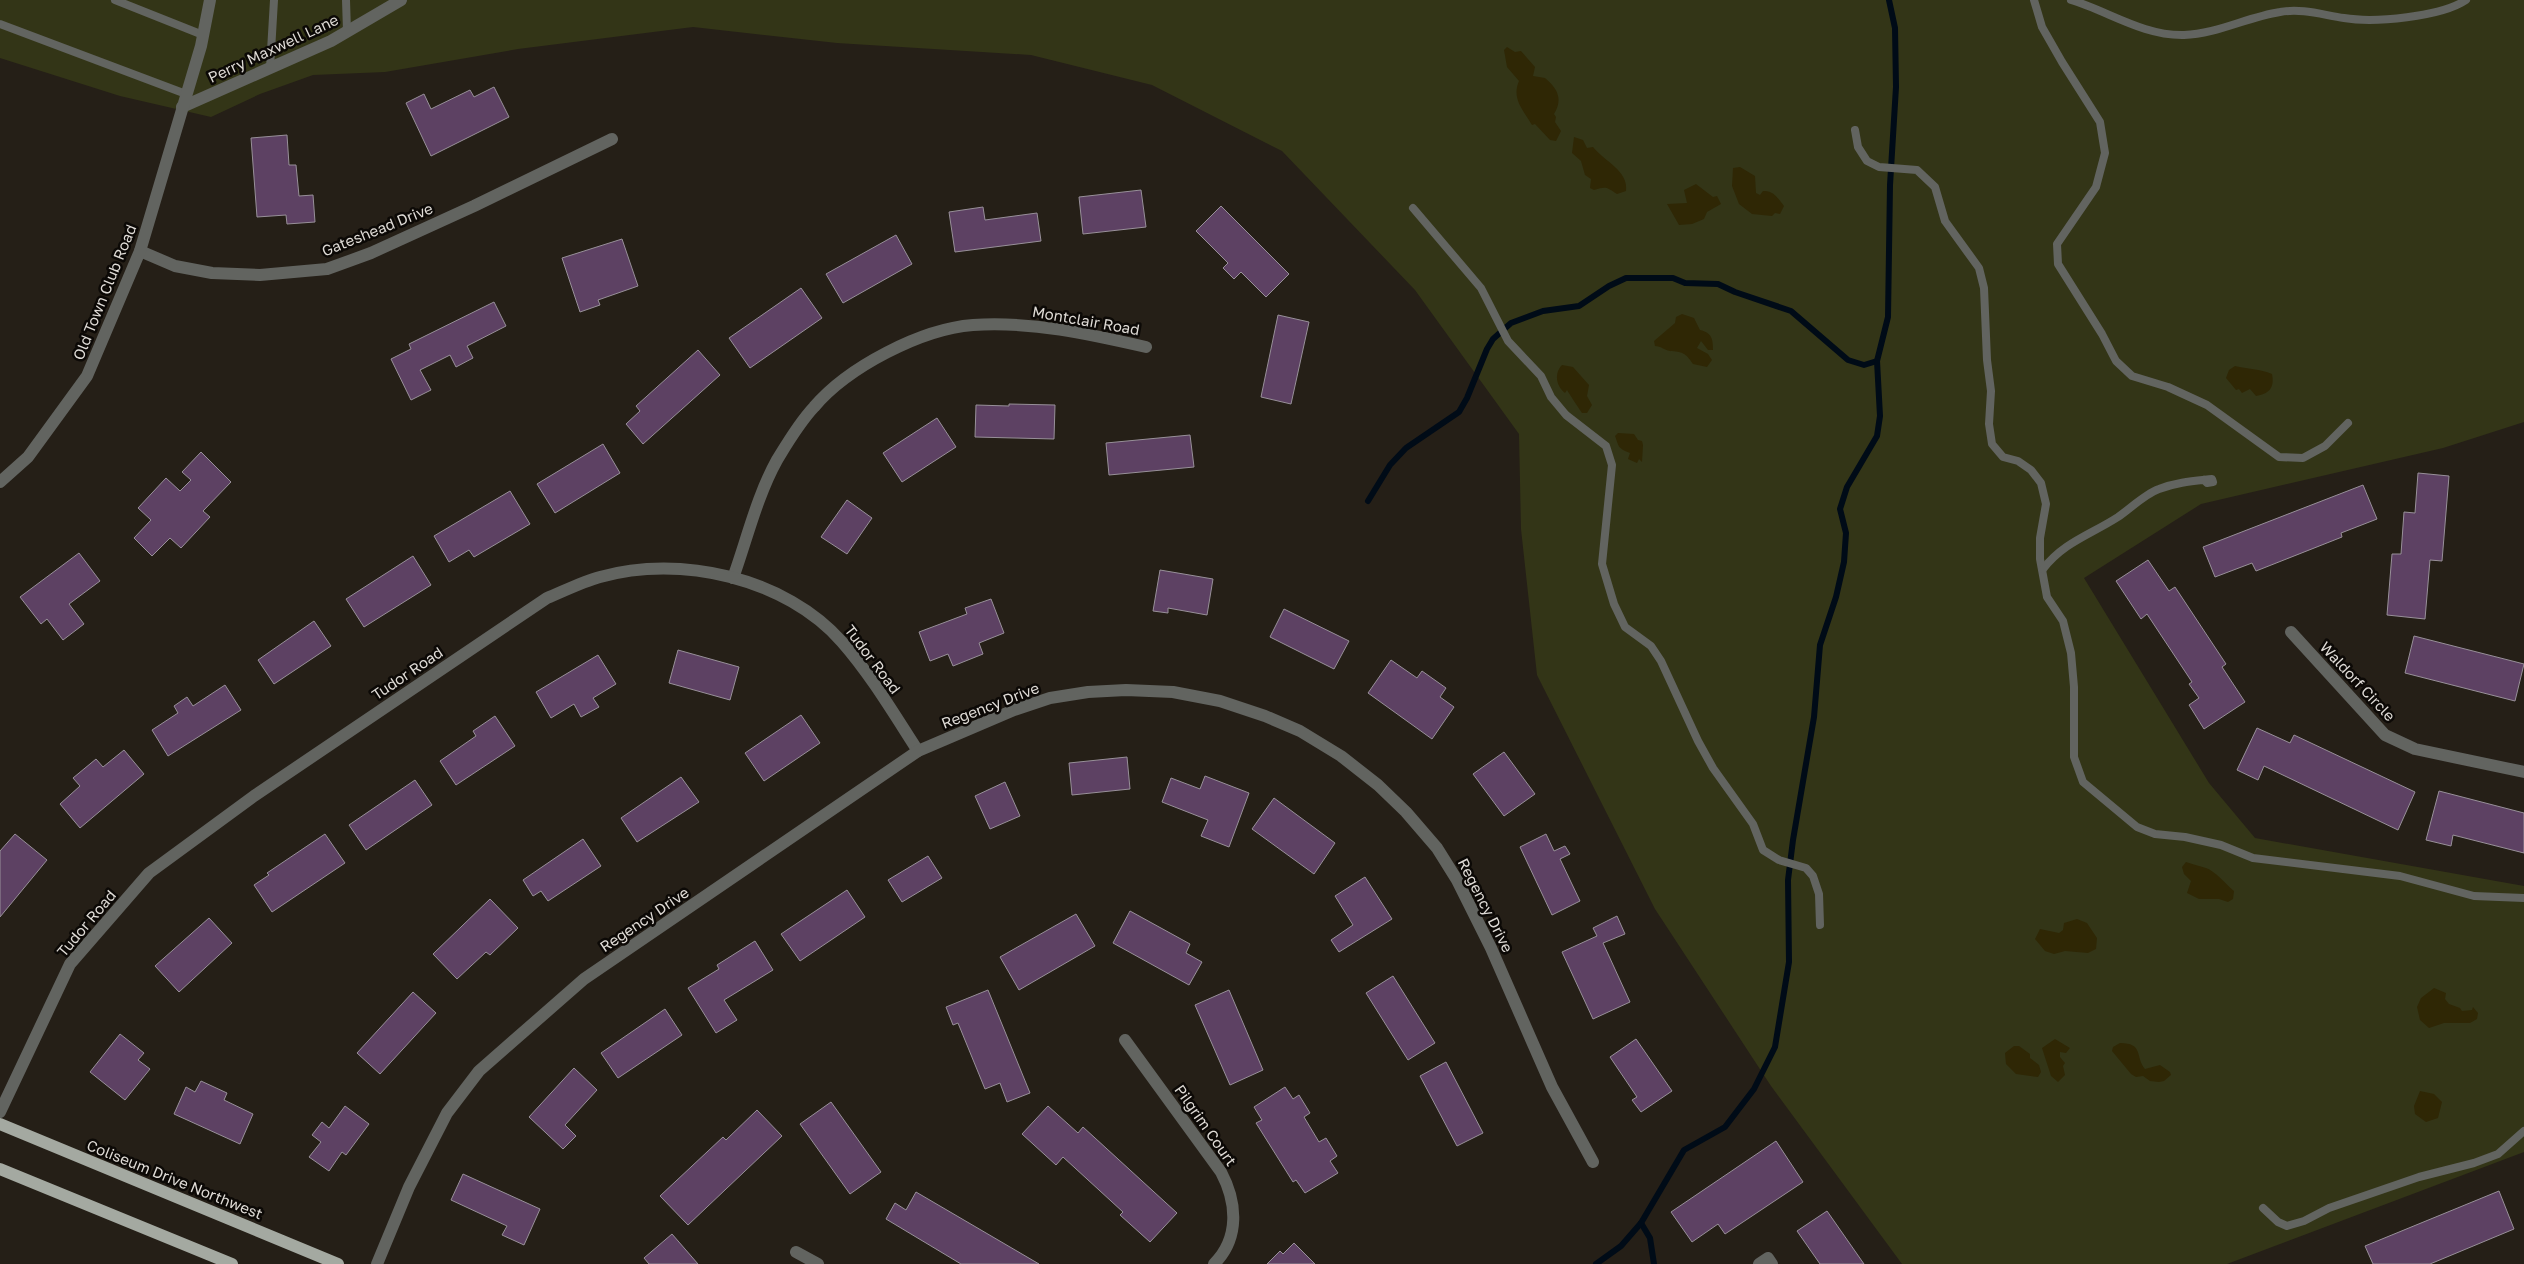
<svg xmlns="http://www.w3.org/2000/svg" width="2524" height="1264" font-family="'Golos Text',sans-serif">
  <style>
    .green { fill: #333517 }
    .sand { fill: #2f2705 }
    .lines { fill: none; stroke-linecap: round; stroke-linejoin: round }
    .stream { stroke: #000b17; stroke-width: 6 }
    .building { fill: #5d4163; stroke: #989099 }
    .service { stroke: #626460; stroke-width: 8 }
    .minor { stroke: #626460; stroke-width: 12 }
    .primary { stroke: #a4a9a1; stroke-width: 12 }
    .labels { text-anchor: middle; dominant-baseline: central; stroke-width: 5; stroke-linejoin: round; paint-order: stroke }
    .street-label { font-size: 15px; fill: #dfdbd6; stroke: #0c0906 }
  </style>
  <rect width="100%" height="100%" fill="#251f17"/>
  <path class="green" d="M0,0H2524V422L2443,448L2201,504L2084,578L2209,783L2255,838L2524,886V1152L2227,1264H1902L1771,1086L1655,909L1537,675L1521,529L1519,434L1415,290L1282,151L1152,85L1031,55L837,43L693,27L518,49L385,72L313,75L260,94L211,117L120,96L0,58Z"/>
  <g class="sand">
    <path d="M1507,47L1515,52L1521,51L1535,67L1533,76L1545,78C1558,89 1563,99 1554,114L1556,117L1555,122L1561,131L1556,141L1550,140L1535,124L1532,125C1524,111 1511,99 1519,81L1507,67L1504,50Z"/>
    <path d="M1574,137L1583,140L1587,148L1593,147C1604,161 1629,171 1626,191L1617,194C1605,186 1606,187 1594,190L1590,188L1591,179L1585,175L1581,161L1572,153Z"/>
    <path d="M1740,167L1755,176L1756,193L1760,195L1763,191C1773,190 1778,198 1784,206L1780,214L1775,213L1772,216L1752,214L1739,204L1732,186L1733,168Z"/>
    <path d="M1696,184L1713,197L1717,196L1721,204L1707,212L1704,219L1692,224L1679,225L1667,204L1687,203L1684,190Z"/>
    <path d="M1682,314L1694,318L1700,330C1712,333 1713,339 1713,350H1708L1701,341L1697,348L1708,354L1712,360L1707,367L1693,364C1685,352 1682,352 1670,351C1664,350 1661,346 1655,346L1654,341L1675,323L1676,317Z"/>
    <path d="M1562,365L1573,367L1589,385L1587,396L1592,405L1587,413H1582C1576,404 1572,398 1567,390L1565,393C1556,386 1554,373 1562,365Z"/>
    <path d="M2235,366C2247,369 2260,369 2272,374C2275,389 2268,394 2256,396L2250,389L2242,393L2239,389L2236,390L2226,378L2229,370Z"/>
    <path d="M1618,433L1634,434L1638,440L1642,441L1643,445L1642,462L1639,459L1637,463L1628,459L1630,453C1617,448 1619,446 1615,436Z"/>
    <path d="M2186,862C2192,864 2199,866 2206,868C2215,871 2226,884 2234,891L2233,899L2228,902L2219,899H2199L2187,893L2191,881L2184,874L2182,867Z"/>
    <path d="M2077,919L2087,923L2097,938L2096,949L2088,953L2065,951L2054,954L2045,951L2035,939L2040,929L2059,933L2063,930L2064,923Z"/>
    <path d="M2434,988L2446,993L2445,999L2449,1004L2460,1008L2462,1011L2472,1010L2473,1007L2478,1013L2477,1019L2470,1023H2444L2429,1028L2420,1020L2417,1007L2421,998Z"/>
    <path d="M2055,1039L2070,1048L2066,1053L2060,1052V1057L2065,1063L2063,1066L2065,1075L2058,1082L2051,1076L2042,1048Z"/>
    <path d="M2120,1043C2144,1043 2135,1057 2145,1069L2160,1065L2170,1072L2171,1075L2164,1081L2159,1082L2150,1081L2143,1076L2136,1077L2131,1074L2112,1051L2113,1047Z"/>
    <path d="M2014,1046H2019L2030,1054V1058L2039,1065L2041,1072L2038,1077L2016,1074L2006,1064L2005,1053Z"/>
    <path d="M2420,1091L2434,1094L2442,1102L2438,1118L2426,1122L2415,1114L2414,1106Z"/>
  </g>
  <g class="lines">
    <g class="stream">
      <path d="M1368,501L1390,465L1406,448L1459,412L1467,398L1487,349L1493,339L1511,323L1543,311L1579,306L1609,286L1626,278H1673L1685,283L1718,284L1735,292L1791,311L1848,360L1864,365L1877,361"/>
      <path d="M1641,1223L1650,1238L1654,1264"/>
      <path d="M1596,1264L1621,1246L1641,1223L1684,1150L1725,1127L1754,1089L1775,1047L1789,962L1788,880L1793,840L1814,717L1820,645L1836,597L1844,562L1846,533L1840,509L1847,487L1877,436L1880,416L1877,361L1888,317L1890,185L1896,87L1895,28L1889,0"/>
    </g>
  </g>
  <g class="building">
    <path d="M494,87L509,117L431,156L406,103L424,94L431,109L470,90L474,97Z"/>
    <path d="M287,135L289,165H296L299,196L313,195L315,222L287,224L286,215L257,217L251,138Z"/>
    <path d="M1141,190L1146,227L1083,234L1079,197Z"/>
    <path d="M1221,206L1289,274L1266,297L1241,272L1234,279L1223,268L1228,263L1196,231Z"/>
    <path d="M983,207L985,220L1037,213L1041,241L955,252L949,212Z"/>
    <path d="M896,235L912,264L843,303L826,274Z"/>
    <path d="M622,239L638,286L598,300L600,305L580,312L562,258Z"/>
    <path d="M801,288L822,318L750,368L729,338Z"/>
    <path d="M494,302L506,326L467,346L473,358L456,367L450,355L420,370L431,390L411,400L391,359L411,349L409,344Z"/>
    <path d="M1278,315L1309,322L1291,404L1261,397Z"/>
    <path d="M698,350L720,375L643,444L626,424L640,411L636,406Z"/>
    <path d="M1009,404L1055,405L1054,439L975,437L976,405L1009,406Z"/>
    <path d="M937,418L956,447L902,482L883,453Z"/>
    <path d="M1190,435L1194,467L1109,475L1106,443Z"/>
    <path d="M603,444L620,473L555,513L537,484Z"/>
    <path d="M201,452L231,482L203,511L210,517L181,548L170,538L152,556L134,538L151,520L138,508L166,478L180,491L191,480L182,472Z"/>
    <path d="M2418,473L2449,476L2442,561L2430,560L2425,619L2387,615L2392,554H2401L2404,512L2415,513Z"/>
    <path d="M2363,485L2377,519L2341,533L2342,537L2256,571L2252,563L2215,577L2203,547Z"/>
    <path d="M510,491L530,524L474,557L469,550L449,562L434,536Z"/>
    <path d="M847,500L872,518L847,554L821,537Z"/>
    <path d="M79,553L100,581L69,604L84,624L63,640L47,619L41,624L20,597Z"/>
    <path d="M413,556L431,585L364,627L346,599Z"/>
    <path d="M2148,560L2169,591L2175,587L2226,664L2222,667L2245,702L2204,729L2189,705L2199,698L2189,684L2192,682L2147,614L2141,619L2116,581Z"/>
    <path d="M1160,570L1213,579L1207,615L1168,608V613L1153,611Z"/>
    <path d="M991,599L1004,633L979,643L983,654L953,666L948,654L930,661L919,632L967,614L965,608Z"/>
    <path d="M1284,609L1349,641L1334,669L1270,637Z"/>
    <path d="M314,621L331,646L274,684L258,660Z"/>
    <path d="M2414,636L2524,664L2515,701L2405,673Z"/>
    <path d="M678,650L739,667L730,700L669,683Z"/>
    <path d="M598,655L616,684L593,698L599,707L581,717L574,704L551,718L536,692Z"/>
    <path d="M1391,660L1417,678L1422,671L1446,688L1440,697L1454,707L1432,739L1368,693Z"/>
    <path d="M225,685L241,710L168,756L152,730L178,713L174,706L187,697L193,706Z"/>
    <path d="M801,715L820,743L764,781L745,753Z"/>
    <path d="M495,716L515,746L456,785L440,761L476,736L473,731Z"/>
    <path d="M2257,728L2290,743L2294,735L2415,792L2398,830L2264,766L2258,780L2237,770Z"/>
    <path d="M124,750L144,774L80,828L60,804L80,786L73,778L96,759L103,767Z"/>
    <path d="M1504,752L1535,794L1504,816L1473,774Z"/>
    <path d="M1127,757L1130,789L1072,795L1069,763Z"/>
    <path d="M1205,776L1249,793L1229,847L1201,836L1208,820L1162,802L1171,778L1200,789Z"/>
    <path d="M681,777L699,802L637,842L621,818Z"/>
    <path d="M415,780L432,805L366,850L349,825Z"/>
    <path d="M1005,782L1020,816L990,829L975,796Z"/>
    <path d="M2439,791L2524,813V853L2453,835L2451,846L2426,840Z"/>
    <path d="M1274,798L1335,843L1314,874L1252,829Z"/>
    <path d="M15,834L47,860L0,917V851Z"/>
    <path d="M325,834L345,863L272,912L254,885L269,875L267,873Z"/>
    <path d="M1546,834L1554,851L1565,846L1570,854L1560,859L1580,901L1552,915L1520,847Z"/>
    <path d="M583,839L601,866L548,901L541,891L533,896L523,880Z"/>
    <path d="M928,856L942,878L902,902L888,880Z"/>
    <path d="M1365,877L1392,919L1339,952L1331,940L1353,925L1335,896Z"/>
    <path d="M847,890L865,917L800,961L781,934Z"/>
    <path d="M490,899L518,928L490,955L486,952L457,979L433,954Z"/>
    <path d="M1130,911L1190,944L1186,953L1202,962L1189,985L1113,943Z"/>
    <path d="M1076,914L1095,946L1019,990L1000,957Z"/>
    <path d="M1617,916L1625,934L1603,943L1630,1002L1593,1019L1562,952L1597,936L1593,928Z"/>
    <path d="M209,918L232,943L179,992L155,966Z"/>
    <path d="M755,941L773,970L724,1000L737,1020L716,1033L688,988L719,969L717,965Z"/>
    <path d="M1393,976L1435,1043L1408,1060L1366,993Z"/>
    <path d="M988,990L1030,1093L1007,1102L1000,1083L985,1089L958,1023L953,1025L946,1007Z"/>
    <path d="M1229,990L1263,1070L1230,1085L1195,1005Z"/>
    <path d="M413,992L436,1013L380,1074L357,1053Z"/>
    <path d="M665,1009L682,1035L618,1078L601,1053Z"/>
    <path d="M120,1034L144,1053L138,1060L150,1069L125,1100L90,1072Z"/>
    <path d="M1636,1039L1672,1091L1641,1112L1632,1100L1637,1097L1610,1057Z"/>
    <path d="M1446,1062L1483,1133L1457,1146L1420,1076Z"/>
    <path d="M574,1068L597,1090L565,1125L576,1136L563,1149L529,1117Z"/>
    <path d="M201,1081L227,1093L224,1100L253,1114L240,1144L174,1114L186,1087L195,1092Z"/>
    <path d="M1285,1087L1293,1099L1299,1095L1310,1113L1304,1117L1319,1142L1326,1138L1337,1156L1330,1161L1338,1173L1305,1193L1296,1180L1293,1182L1256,1123L1262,1120L1254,1107Z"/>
    <path d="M831,1102L881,1172L850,1194L800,1124Z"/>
    <path d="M345,1106L369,1124L346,1155L342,1152L329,1171L309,1157L321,1142L312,1135L322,1122L329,1128Z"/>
    <path d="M1048,1106L1078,1133L1083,1127L1177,1213L1150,1242L1120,1215L1123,1212L1063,1157L1056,1165L1022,1134Z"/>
    <path d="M757,1110L782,1136L688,1225L660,1196L723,1137L726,1140Z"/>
    <path d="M1776,1141L1803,1182L1725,1234L1718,1224L1692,1242L1671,1212Z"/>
    <path d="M463,1174L540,1209L524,1245L502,1235L507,1226L451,1200Z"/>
    <path d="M2499,1191L2514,1229L2430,1264H2373L2365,1246Z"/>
    <path d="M916,1192L1039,1264H961L886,1219L895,1203L906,1210Z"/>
    <path d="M1827,1211L1864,1264H1820L1797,1231Z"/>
    <path d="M672,1234L698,1264H649L644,1258Z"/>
    <path d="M1294,1243L1315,1264H1267L1280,1251L1283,1254Z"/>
  </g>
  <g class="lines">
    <g class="service">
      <path d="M115,0L203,35"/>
      <path d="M346,0L347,31"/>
      <path d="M2034,0L2042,27L2062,62L2100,122L2105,153L2096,187L2057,244L2058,264L2102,334L2116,361L2132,376L2168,387L2207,405L2279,457L2303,458L2325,446L2348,423"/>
      <path d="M2071,0C2108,11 2143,36 2184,35C2217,34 2247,17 2280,12C2302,8 2323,15 2344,18C2374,23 2441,17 2466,0"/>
      <path d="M0,24L186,94"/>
      <path d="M270,68L274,0"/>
      <path d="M1855,130L1858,147L1867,161L1879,167L1917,170L1935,187L1945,221L1979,268L1984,288L1987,360L1991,391L1989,424L1992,444L2003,457L2018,461L2031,470L2041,483L2046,504L2040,538V559L2047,597L2063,621L2071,653L2074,687V757L2083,782L2137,827L2155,834L2185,837L2221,845L2253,858L2400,876L2474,896L2524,898"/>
      <path d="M1413,208L1481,288L1508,341L1541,376L1551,397L1566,415L1606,446L1612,465L1602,564L1614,604L1625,627L1651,646L1661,661L1698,741L1713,768L1753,824L1763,850L1779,860L1806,868L1813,876L1819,894L1820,925"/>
      <path d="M2043,569C2064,542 2090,535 2118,517C2131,508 2145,494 2159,489C2177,482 2194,481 2212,479L2213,482L2207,483L2204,480"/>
      <path d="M2263,1208L2278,1222L2287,1226L2304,1221L2329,1208L2419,1177L2474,1163L2498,1154L2524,1131"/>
    </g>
    <g class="minor">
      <path d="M182,107L331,41L401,0"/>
      <path d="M140,251L175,266L212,273L260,275L327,269L371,253L474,206L612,139"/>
      <path d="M0,482L28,457L87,376L140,251L201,46L210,0"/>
      <path d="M733,578C747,539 757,496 777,460C788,442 799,423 814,407C848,367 921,329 973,325C1031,321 1089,334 1146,347"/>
      <path d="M2291,632L2385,735L2415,749L2524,772"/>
      <path d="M1125,1040L1221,1172C1237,1202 1240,1238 1214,1264"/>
      <path d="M0,1112L70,964L149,873L254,796L547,598C564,591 582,582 600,577C680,554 786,578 842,642C871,675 894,714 918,751"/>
      <path d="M796,1252L818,1264"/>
      <path d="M377,1264L409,1187L447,1113L479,1071L584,979L918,751L1014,710L1050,698L1088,692L1126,690L1173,692L1220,701L1265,716L1300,731L1341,756L1378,785L1406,812L1437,848L1457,880L1491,948L1552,1087L1593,1162"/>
      <path d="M1759,1264L1768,1258L1772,1264"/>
    </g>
    <g class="primary">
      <path d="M0,1124L338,1264"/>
      <path d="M0,1169L232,1264"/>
    </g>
  </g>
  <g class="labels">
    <g class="street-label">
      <text transform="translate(273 48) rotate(-25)">Perry Maxwell Lane</text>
      <text transform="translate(377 229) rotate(-22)">Gateshead Drive</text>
      <text transform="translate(104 292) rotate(-68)">Old Town Club Road</text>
      <text transform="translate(1086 320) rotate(10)">Montclair Road</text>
      <text transform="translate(873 659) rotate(53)">Tudor Road</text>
      <text transform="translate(407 673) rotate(-34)">Tudor Road</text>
      <text transform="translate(2358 681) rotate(47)">Waldorf Circle</text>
      <text transform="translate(990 705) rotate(-21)">Regency Drive</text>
      <text transform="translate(1486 905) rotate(63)">Regency Drive</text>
      <text transform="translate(644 919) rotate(-34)">Regency Drive</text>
      <text transform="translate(86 923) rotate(-50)">Tudor Road</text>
      <text transform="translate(1206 1125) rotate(55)">Pilgrim Court</text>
      <text transform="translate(175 1179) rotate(22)">Coliseum Drive Northwest</text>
    </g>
  </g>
</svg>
